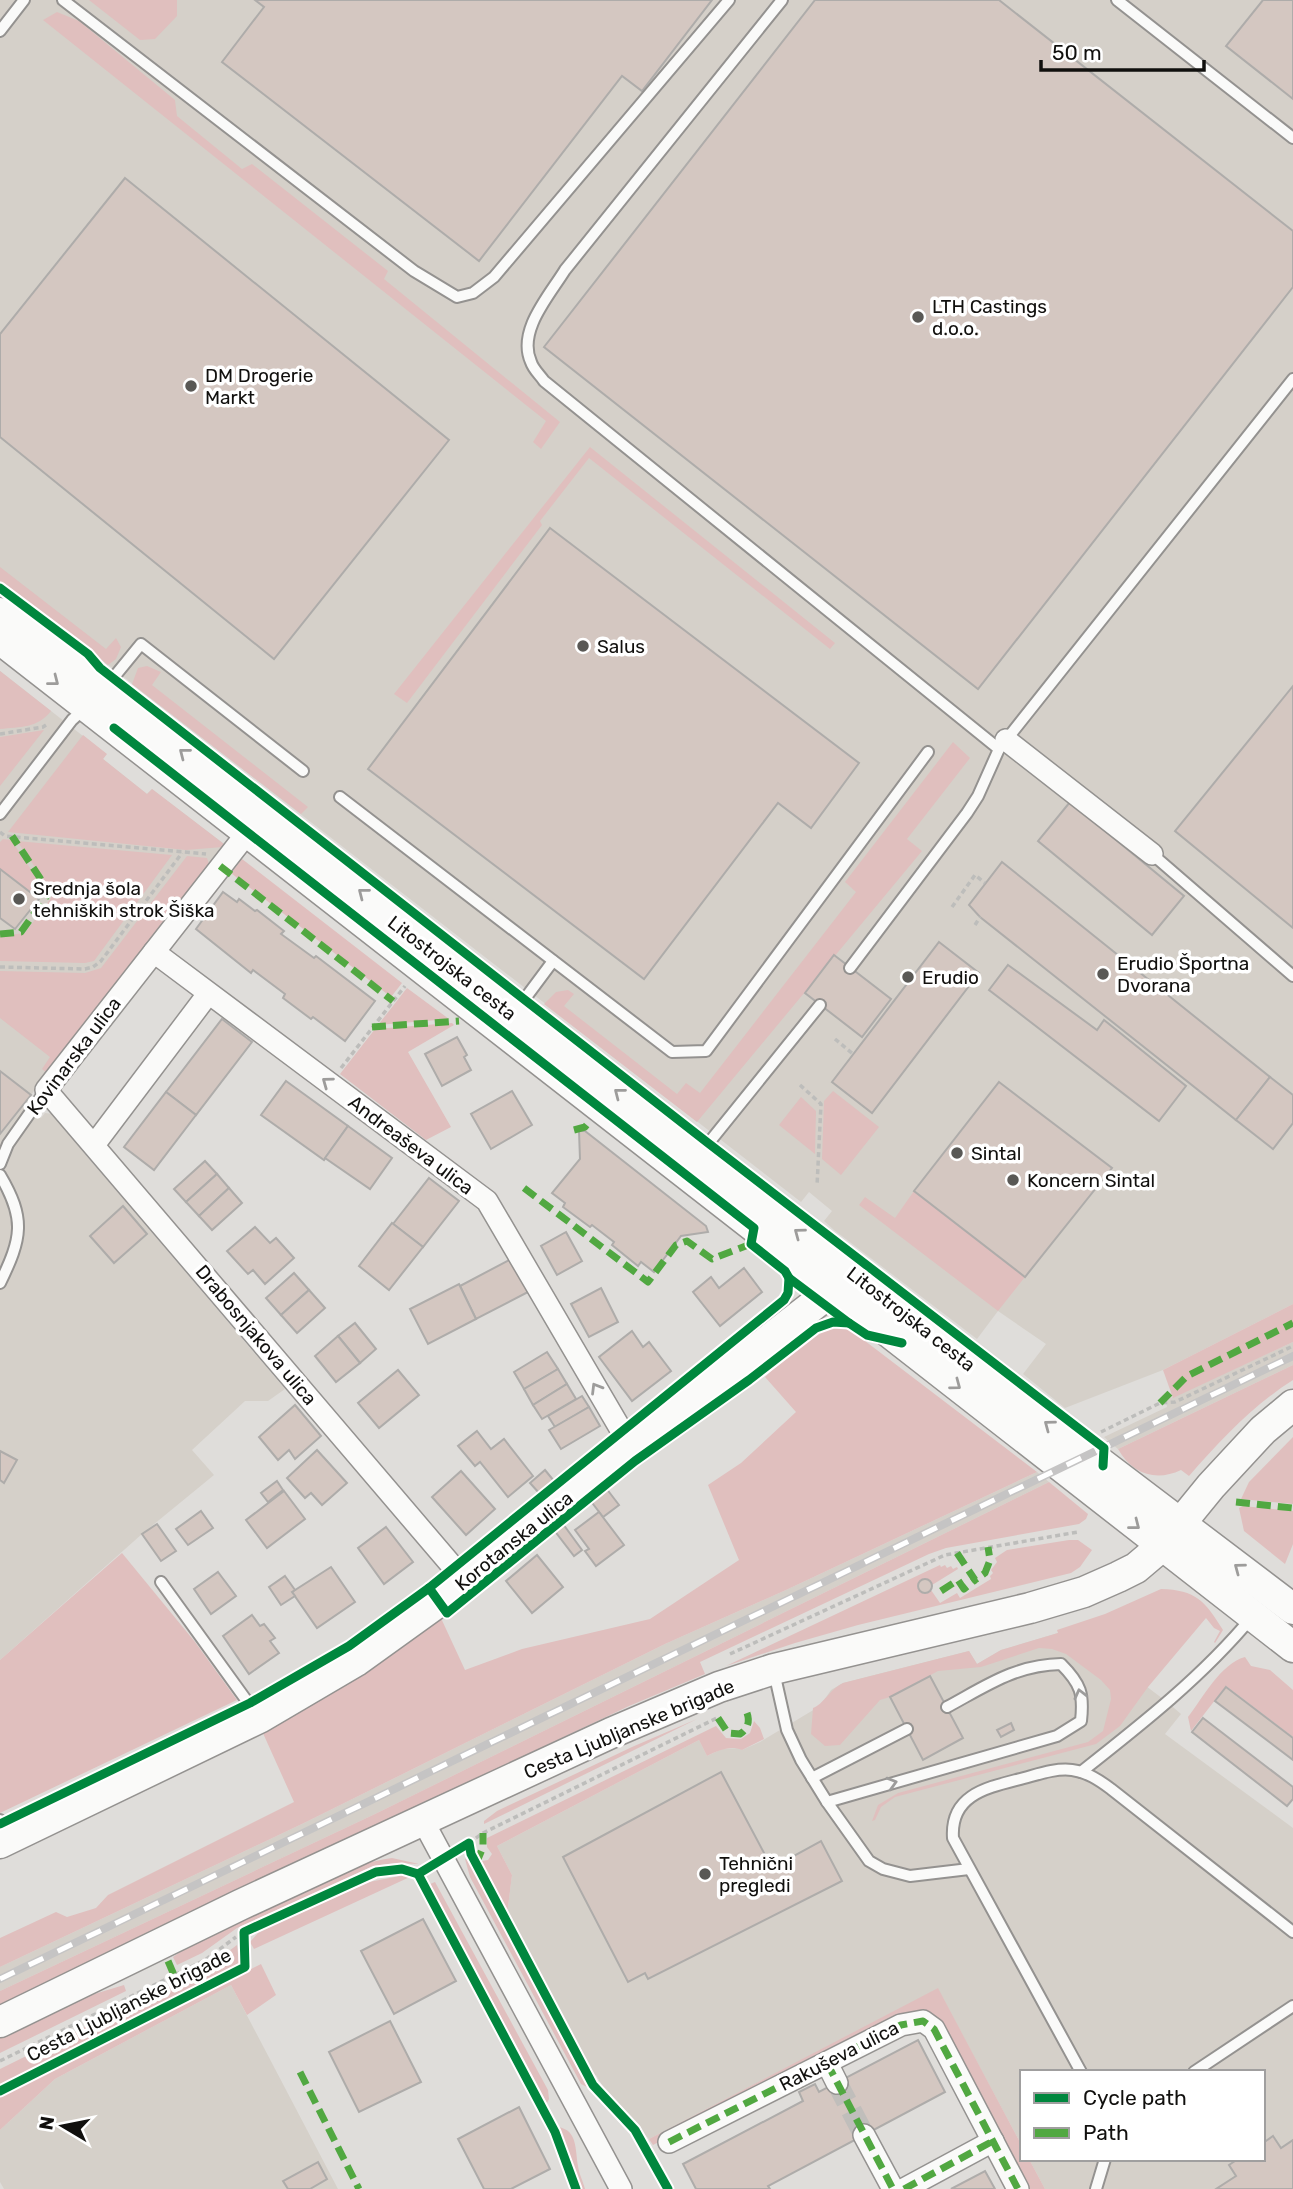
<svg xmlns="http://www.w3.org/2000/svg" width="1293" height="2189" font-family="Rubik,sans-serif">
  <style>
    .built { fill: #d5d0c9 }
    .green { fill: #e0bfbe }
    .building { fill: #d4c7c1; stroke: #aeacaa; stroke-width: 2 }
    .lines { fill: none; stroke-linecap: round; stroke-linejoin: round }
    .street-tunnel { stroke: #c0bebb; stroke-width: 21; stroke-dasharray: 21 10; stroke-linecap: butt }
    .lane-casing { stroke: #949290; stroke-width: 14 }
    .street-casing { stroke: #949290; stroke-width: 24 }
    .secondary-casing { stroke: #949290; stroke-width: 33 }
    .path { stroke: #bdbdbb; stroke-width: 3.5; stroke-dasharray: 5 3.5; stroke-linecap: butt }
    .lane { stroke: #fafaf9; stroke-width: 10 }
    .street { stroke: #fafaf9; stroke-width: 21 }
    .secondary { stroke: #fafaf9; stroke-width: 30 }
    .rail-casing { stroke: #c5c4c4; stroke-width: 8 }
    .rail { stroke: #fff; stroke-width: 5; stroke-dasharray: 16; stroke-linecap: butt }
    .quiet { stroke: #51a841; stroke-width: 7; stroke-dasharray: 14 7; stroke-linecap: butt }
    .cycleway-casing { stroke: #fff; stroke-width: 13 }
    .cycleway { stroke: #00873e; stroke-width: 9 }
    .oneway { stroke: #9d9c9b }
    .poi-dot { fill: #595855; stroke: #fff; stroke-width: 2.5 }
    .labels { text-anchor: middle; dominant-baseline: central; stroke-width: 7; stroke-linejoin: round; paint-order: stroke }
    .poi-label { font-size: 19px; fill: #11100e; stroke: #fff; text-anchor: start }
    .street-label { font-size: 19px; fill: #11100e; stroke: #fff }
  </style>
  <rect width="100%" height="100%" fill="#dfddda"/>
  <g class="built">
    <path d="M0,0H1293V1304L1163,1370L1065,1408L1023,1374L1046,1344L998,1311L977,1339L834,1230L824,1221L832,1211L809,1192L801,1202L0,581Z"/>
    <path d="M0,671L106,754L103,759L147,794L152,789L224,844L24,1104L41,1118L45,1113L54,1114L85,1154L285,1389L268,1401H245L192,1450L214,1475L142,1534L0,1660Z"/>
    <path d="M1293,1342V1365L1118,1449L1104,1437L1167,1407L1166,1400Z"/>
    <path d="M1037,1472L1049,1482L375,1814L0,1991V1967L304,1823L665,1644L786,1590Z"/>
    <path d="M1058,1633L1142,1683L1167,1702L1181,1714L1165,1734L1293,1828V2189H1045L1029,2159H1263V2072H1022V2146L938,1989L649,2139L608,2095L596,2075L593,2077L507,1915L512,1875L497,1846L699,1740L707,1756L722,1749L739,1748L742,1750L760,1742L820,1706L831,1690L843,1683L969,1651L977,1664L1001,1650Z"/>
    <path d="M231,1985L338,2189H4L0,2182V2130L55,2079Z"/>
  </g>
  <g class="green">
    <path d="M89,0H177V16L155,39L140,40Z"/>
    <path d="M57,12L79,21L175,100L177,116L242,169L252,164L388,271L384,279L560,422L541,449L533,442L546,421L43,20Z"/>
    <path d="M590,447L835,643L830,649L589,458L540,521L542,525L407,703L394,694Z"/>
    <path d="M0,567L106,649L116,638L121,647L116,659L108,665L0,581Z"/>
    <path d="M147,666L161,672L152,685L308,807L301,814L132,684L138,668Z"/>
    <path d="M0,671L51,711C38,728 20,727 0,729Z"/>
    <path d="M44,730L0,786V737Z"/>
    <path d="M83,735L107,754L103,759L147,794L152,789L224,844L223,847L186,850L8,832Z"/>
    <path d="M953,742L970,758L907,839L922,851L697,1122L544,1004L556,992L568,990L574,994L564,1006L677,1094L686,1083L700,1093L856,892L845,882Z"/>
    <path d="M3,839L11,840L45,890L38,898L0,869V842Z"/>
    <path d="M17,841L172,855L94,961L85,963L0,961V936L25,933L51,898L46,883Z"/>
    <path d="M187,856L207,858L209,864L47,1073L42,1069L50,1057L0,1018V971L85,973L101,968Z"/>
    <path d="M242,859L402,983L391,997L231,873Z"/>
    <path d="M407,988L449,1019L378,1025Z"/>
    <path d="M452,1023L454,1025L408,1052L451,1127L426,1140L340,1074L375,1029Z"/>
    <path d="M833,1091L879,1127L841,1175L822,1159L824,1101Z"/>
    <path d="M801,1097L816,1111L815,1154L779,1125Z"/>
    <path d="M914,1191L1025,1277L998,1311L859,1205L865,1197L895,1218Z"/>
    <path d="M1293,1304V1342L1173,1398L1163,1370Z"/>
    <path d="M837,1326L848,1328L1037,1472L786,1590L665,1644L304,1823L0,1967V1938L56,1912L67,1917L96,1908L108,1895L294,1802L262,1731L440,1616L465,1670L522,1649L650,1619L739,1560L708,1485L741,1463L796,1412L765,1377C785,1359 809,1331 837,1326Z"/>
    <path d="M1293,1365V1380C1252,1406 1221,1440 1189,1476L1181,1470C1156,1482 1132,1474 1118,1449Z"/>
    <path d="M1293,1437V1504L1241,1499L1249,1482Z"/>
    <path d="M1049,1482L1088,1514L1086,1519L1079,1524L946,1548L929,1554L700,1662L705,1674L629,1706L0,2005V1991L375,1814Z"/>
    <path d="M1243,1506L1293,1511V1544L1285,1564L1244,1531L1239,1508Z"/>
    <path d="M1069,1540H1078L1092,1550L1080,1567L1071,1573L858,1625L795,1643L726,1666L940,1565L941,1567L945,1565L947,1568L951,1566L953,1569L957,1567L958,1569L932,1585L930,1581L925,1579L920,1580L917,1586L922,1593L931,1590L940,1603L957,1593L960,1598L991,1579L990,1576L993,1573L991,1570L997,1562L995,1558L1007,1550Z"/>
    <path d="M122,1553L195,1642L237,1700L0,1813V1660Z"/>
    <path d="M1161,1589C1196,1590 1205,1601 1223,1630L1215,1643L1214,1642L1220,1631L1214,1628L1206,1618L1148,1687L1120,1726L1096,1744L895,1797L881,1807L875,1820L872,1821L878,1805L898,1793L1088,1742L1103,1731L1111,1699L1110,1690L1101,1680L1066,1654L1052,1649L1039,1648L981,1667L938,1671L890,1697L880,1700L840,1745L825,1746L811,1734L813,1708C823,1705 830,1689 843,1683L969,1651L977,1664L1001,1650L1058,1633L1057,1630L1105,1614Z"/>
    <path d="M1245,1657L1251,1666L1270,1670L1293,1690V1737L1226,1686L1191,1731L1188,1717C1203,1698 1220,1664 1245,1657Z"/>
    <path d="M697,1719L484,1824V1821L497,1811L632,1747Z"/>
    <path d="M754,1721L760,1728L764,1739L742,1750C730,1745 718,1751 707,1756L699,1740L497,1846L512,1875L507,1915L482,1867V1861L488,1860L492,1854L487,1847V1838L716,1726L726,1738L741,1739L750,1733Z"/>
    <path d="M392,1858L419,1864L395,1863L373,1866L237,1928L202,1953L177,1965L173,1957C199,1938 228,1925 257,1911C295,1892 351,1863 392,1858Z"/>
    <path d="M467,1858L589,2088L581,2084L470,1877L465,1859Z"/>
    <path d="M405,1875L412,1876L254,1949L250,1942L258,1933L369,1882Z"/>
    <path d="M435,1882L548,2090L549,2099L547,2103L430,1884Z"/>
    <path d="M237,1945L239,1964L0,2086V2069L210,1965Z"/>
    <path d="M261,1964L276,1995L247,2015L231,1985L55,2079L0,2130V2097Z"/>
    <path d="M124,1985L126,1991L0,2053V2036L65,2003Z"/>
    <path d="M938,1988L1022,2146V2159H1029L1045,2189H1029L941,2021C924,2007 915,2010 895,2017L653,2145L649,2139Z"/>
    <path d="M558,2127C578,2130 575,2150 578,2166C579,2174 583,2181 585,2189H582Z"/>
  </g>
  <g class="building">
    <path d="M255,0H712L642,91L622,76L479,261L222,62L264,7Z"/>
    <path d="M815,0H999L1293,231V287L978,689L544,347Z"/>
    <path d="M1263,0H1293V99L1226,46Z"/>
    <path d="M125,178L449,440L274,659L0,437V334Z"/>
    <path d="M550,528L859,763L811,828L778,803L644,979L368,769Z"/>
    <path d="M1293,686V928L1175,831Z"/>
    <path d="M1070,802L1184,896L1152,935L1038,841Z"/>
    <path d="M1002,862L1270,1077L1236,1120L980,917L969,905Z"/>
    <path d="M0,869L39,899L15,929L0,918Z"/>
    <path d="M223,892L237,902L239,899L255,911L257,910L284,931L281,934L314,958L316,956L375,1001L345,1041L313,1017L311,1019L283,998L285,994L253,970L251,973L196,929Z"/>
    <path d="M939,942L979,973L872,1113L832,1082Z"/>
    <path d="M834,955L891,999L862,1037L805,993Z"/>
    <path d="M1008,965L1097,1030L1104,1020L1186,1086L1159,1121L989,990Z"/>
    <path d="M222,1019L252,1042L196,1115L166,1092Z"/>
    <path d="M457,1037L467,1055L464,1057L471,1070L442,1086L425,1054Z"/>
    <path d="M0,1071L31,1095L0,1134Z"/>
    <path d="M1270,1077L1293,1095V1123L1273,1149L1236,1120Z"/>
    <path d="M286,1081L348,1126L324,1160L261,1115Z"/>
    <path d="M999,1082L1112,1168L1025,1277L914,1191Z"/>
    <path d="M512,1091L532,1125L491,1149L471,1114Z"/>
    <path d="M166,1092L196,1115L154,1170L124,1147Z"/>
    <path d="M348,1126L392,1158L370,1189L325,1158Z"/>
    <path d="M579,1131H585L706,1226L708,1232L681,1236L654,1272L641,1262L638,1266L612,1245L614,1242L592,1225L590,1227L563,1207L565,1203L552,1193L580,1159Z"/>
    <path d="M205,1161L217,1174L186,1202L174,1189Z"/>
    <path d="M217,1174L229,1188L199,1216L186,1202Z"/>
    <path d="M429,1178L459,1201L423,1247L393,1224Z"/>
    <path d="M229,1188L242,1203L212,1230L199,1216Z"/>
    <path d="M123,1206L147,1234L114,1263L90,1236Z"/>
    <path d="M392,1223L423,1247L389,1290L359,1266Z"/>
    <path d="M255,1227L270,1243L276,1238L294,1258L265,1284L253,1270L248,1274L227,1251Z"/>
    <path d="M566,1232L582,1261L557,1275L541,1246Z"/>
    <path d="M511,1259L528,1292L476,1319L460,1286Z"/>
    <path d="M744,1268L762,1292L720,1326L693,1292L711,1277L719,1288Z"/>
    <path d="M294,1273L309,1290L281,1315L266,1298Z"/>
    <path d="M459,1284L476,1319L428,1344L410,1309Z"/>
    <path d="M601,1288L618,1322L589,1337L571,1304Z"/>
    <path d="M309,1290L325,1308L297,1333L281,1315Z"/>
    <path d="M355,1323L376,1349L360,1363L338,1336Z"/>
    <path d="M632,1331L643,1347L649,1342L671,1371L632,1401L599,1357Z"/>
    <path d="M338,1336L360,1363L336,1382L315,1356Z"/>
    <path d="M547,1352L558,1369L524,1389L514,1372Z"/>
    <path d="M558,1369L567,1384L533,1405L524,1389Z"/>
    <path d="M398,1370L419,1395L379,1428L358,1403Z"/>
    <path d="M567,1384L576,1399L542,1419L533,1405Z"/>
    <path d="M582,1396L589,1407L555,1427L548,1416Z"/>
    <path d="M295,1405L321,1436L295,1459L289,1450L278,1460L259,1437Z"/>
    <path d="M589,1407L600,1426L561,1449L549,1430Z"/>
    <path d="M477,1431L491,1449L504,1439L533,1476L508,1497L480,1462L475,1466L458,1446Z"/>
    <path d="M317,1450L347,1483L322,1505L311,1493L305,1498L287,1478Z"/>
    <path d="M0,1451L17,1460L4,1483L0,1480Z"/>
    <path d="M545,1470L554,1481L540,1494L530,1483Z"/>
    <path d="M461,1471L495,1509L466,1535L432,1497Z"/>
    <path d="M277,1481L283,1490L268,1502L261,1493Z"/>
    <path d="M606,1488L619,1505L603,1517L590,1500Z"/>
    <path d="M284,1491L305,1519L267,1548L246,1520Z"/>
    <path d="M201,1511L213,1528L188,1545L176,1529Z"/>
    <path d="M599,1512L624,1545L596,1566L585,1551L589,1549L575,1530Z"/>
    <path d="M157,1524L176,1551L161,1561L142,1534Z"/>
    <path d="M563,1524L582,1550L574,1556L554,1530Z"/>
    <path d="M386,1527L413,1562L384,1584L358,1548Z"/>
    <path d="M537,1555L563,1587L532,1613L506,1581Z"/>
    <path d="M331,1567L355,1602L317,1628L292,1592Z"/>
    <path d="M218,1572L236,1596L211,1614L194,1589Z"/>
    <path d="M285,1576L295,1590L292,1592L295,1596L281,1605L269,1587Z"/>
    <circle cx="925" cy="1586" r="7"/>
    <path d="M252,1615L260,1626L264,1624L275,1638L270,1641L279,1653L249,1674L223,1636Z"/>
    <path d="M930,1676L963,1738L923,1760L890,1697Z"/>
    <path d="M1226,1687L1293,1738V1760L1215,1701Z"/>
    <path d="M1203,1718L1293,1787V1799L1287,1806L1192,1732Z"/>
    <path d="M1011,1723L1014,1730L1001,1737L997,1730Z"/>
    <path d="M721,1772L772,1868L821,1841L842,1881L648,1979L645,1973L628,1982L563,1857Z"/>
    <path d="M423,1919L456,1981L394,2014L361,1951Z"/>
    <path d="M390,2021L421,2082L359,2112L329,2052Z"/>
    <path d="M918,2040L945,2092L768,2186L770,2189H696L683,2164L803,2101L799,2092L815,2084L819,2092Z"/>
    <path d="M519,2107L550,2169L511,2189H484L458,2139Z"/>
    <path d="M1273,2136L1281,2148L1293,2140V2189H1216L1236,2176L1229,2165L1238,2159H1263V2143Z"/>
    <path d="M318,2162L327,2179L310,2189H288L283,2181Z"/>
    <path d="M985,2171L995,2189H951Z"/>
  </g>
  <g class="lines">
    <path class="street-tunnel" d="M837,2083L864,2135"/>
    <g class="lane-casing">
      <g id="lane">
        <path d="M63,0L414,271L457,297L473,293L494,277L729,0"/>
        <path d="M782,0L565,270C549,296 517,331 531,362C533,369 540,375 544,381L999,749"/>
        <path d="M1117,0L1293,138"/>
        <path d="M0,31L24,0"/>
        <path d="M105,688L141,644L303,771"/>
        <path d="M340,797L672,1052L706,1051L928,752"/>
        <path d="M0,814L72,720L86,707"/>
        <path d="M1152,854L1293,976"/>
        <path d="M850,968L967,813L978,796L999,749L1293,379"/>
        <path d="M515,1012L553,961"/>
        <path d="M699,1155L820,1005"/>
        <path d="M0,1164L8,1144L46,1090"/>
        <path d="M0,1175C26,1219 22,1238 0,1283"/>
        <path d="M161,1582L257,1715"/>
        <path d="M774,1672L787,1730L801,1760L827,1802L869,1861L883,1869L910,1876L969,1869"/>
        <path d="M1081,1772C1142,1724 1203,1676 1252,1617"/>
        <path d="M812,1778L907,1729"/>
        <path d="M827,1802L1057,1736L1081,1721C1084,1694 1081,1684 1061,1664C1015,1665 986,1686 947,1707"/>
        <path d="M0,1820L10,1836"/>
        <path d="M1081,2072L953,1838C950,1793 990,1787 1024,1778C1039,1774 1056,1768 1072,1770C1087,1772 1099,1780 1111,1789L1293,1932"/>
        <path d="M1194,2072L1293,2006"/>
        <path d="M1096,2189L1105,2159"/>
      </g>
    </g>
    <g class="street-casing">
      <g id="street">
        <path d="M1006,740L1152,854"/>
        <path d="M255,823L46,1090L465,1581"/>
        <path d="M154,952L487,1201L631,1447"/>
        <path d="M94,1145L208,994"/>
        <path d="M423,1821L621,2189"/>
        <path d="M827,2063L837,2083"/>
        <path d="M864,2135L893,2189"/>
        <path d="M669,2142L901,2025L923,2021L934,2029L1018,2189"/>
        <path d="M904,2189L993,2141"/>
      </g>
    </g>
    <g class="secondary-casing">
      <g id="secondary">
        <path d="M0,613L103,690L796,1232L1293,1609"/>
        <path d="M0,639L1293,1647"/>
        <path d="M0,1843L259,1718L356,1661L438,1602L631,1447L847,1279"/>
        <path d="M0,2022L240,1905L611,1733L719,1687L774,1669L1030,1608L1084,1592L1118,1577L1136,1568L1162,1546L1211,1486L1263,1430L1293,1405"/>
      </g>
    </g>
    <g class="path">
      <path d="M0,734L43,727L46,725"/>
      <path d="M0,832L5,836L206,854"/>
      <path d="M952,907L975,875L985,883"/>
      <path d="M975,925L980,917"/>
      <path d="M0,967L85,969L93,967L101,961L182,853"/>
      <path d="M835,1039L853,1054"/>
      <path d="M341,1068L405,986"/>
      <path d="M800,1085L821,1104L817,1186"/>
      <path d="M1101,1432L1160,1403L1175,1402L1293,1346"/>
      <path d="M730,1654L945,1555L1078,1532"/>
      <path d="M469,1843L483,1833L719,1717"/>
      <path d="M0,2061L205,1960L236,1937"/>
    </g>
    <use href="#lane" class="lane"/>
    <use href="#street" class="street"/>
    <use href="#secondary" class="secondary"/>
    <g class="rail-casing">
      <path id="rail" d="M0,1979L1293,1356"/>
    </g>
    <use href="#rail" class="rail"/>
    <g class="quiet">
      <path d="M220,866L393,1001"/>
      <path d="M0,934L21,932L48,894L44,884L12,836"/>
      <path d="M372,1027L459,1021"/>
      <path d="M574,1130L585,1127L590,1121"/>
      <path d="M524,1188L648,1282L676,1245L687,1241L712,1259L751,1244L755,1247"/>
      <path d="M1160,1403L1187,1376L1293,1323"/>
      <path d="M1236,1502L1293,1508"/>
      <path d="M957,1553L975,1580L985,1573L990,1560L988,1547"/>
      <path d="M941,1591L958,1580L964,1589L975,1580"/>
      <path d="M718,1718L728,1733L740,1734C748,1729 750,1721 747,1713"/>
      <path d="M476,1864L483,1847V1833"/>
      <path d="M168,1961L174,1975"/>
      <path d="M827,2063L893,2189"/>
      <path d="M300,2072L359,2189"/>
      <path d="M669,2142L901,2025L923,2021L934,2029L1018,2189"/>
      <path d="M904,2189L993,2141"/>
    </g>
    <g class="cycleway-casing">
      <g id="cycleway">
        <path d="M0,588L88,654L100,668L708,1143L1104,1448L1103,1466"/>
        <path d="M114,728L754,1228L751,1244L785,1271L789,1278L849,1323L867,1335L902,1343"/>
        <path d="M429,1588L447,1613L635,1461L749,1380L816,1328L833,1322L849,1323"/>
        <path d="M0,1824L250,1703L349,1646L429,1588L784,1300L788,1293L789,1278"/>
        <path d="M418,1874L555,2132L576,2189"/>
        <path d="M0,2091L245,1967L244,1932L376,1872L402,1869L418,1874L469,1843L471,1854L593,2085L635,2130L668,2189"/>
      </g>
    </g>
    <use href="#cycleway" class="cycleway"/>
  </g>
  <defs><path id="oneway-chevron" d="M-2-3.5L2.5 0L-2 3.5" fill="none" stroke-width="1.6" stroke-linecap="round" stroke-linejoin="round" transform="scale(1.75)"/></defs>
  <g class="oneway">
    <use href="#oneway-chevron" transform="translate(54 681) rotate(38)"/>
    <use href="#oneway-chevron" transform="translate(184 753) rotate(-142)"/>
    <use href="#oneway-chevron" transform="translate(363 893) rotate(-142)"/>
    <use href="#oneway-chevron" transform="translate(327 1082) rotate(-144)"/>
    <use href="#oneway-chevron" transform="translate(619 1093) rotate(-142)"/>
    <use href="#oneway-chevron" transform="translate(799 1233) rotate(-143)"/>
    <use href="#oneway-chevron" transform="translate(956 1385) rotate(37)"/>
    <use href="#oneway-chevron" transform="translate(596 1388) rotate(-121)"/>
    <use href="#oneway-chevron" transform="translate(1049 1425) rotate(-143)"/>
    <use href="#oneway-chevron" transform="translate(1135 1525) rotate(38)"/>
    <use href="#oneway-chevron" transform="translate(1239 1568) rotate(-143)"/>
    <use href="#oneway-chevron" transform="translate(1080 1694) rotate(-104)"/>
    <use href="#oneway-chevron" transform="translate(892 1783) rotate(-16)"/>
  </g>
  <g class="poi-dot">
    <circle cx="918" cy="317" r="7"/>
    <circle cx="191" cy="386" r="7"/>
    <circle cx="583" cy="646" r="7"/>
    <circle cx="19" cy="899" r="7"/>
    <circle cx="1103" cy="974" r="7"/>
    <circle cx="908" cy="977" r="7"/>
    <circle cx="957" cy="1153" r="7"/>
    <circle cx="1013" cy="1180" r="7"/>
    <circle cx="705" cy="1874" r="7"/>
  </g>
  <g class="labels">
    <g class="poi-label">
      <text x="932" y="306">LTH Castings<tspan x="932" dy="22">d.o.o.</tspan></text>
      <text x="205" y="375">DM Drogerie<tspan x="205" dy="22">Markt</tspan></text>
      <text x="597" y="646">Salus</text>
      <text x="33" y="888">Srednja šola<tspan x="33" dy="22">tehniških strok Šiška</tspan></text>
      <text x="1117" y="963">Erudio Športna<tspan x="1117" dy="22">Dvorana</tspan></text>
      <text x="922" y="977">Erudio</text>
      <text x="971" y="1153">Sintal</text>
      <text x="1027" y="1180">Koncern Sintal</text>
      <text x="719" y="1863">Tehnični<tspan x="719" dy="22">pregledi</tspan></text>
    </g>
    <g class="street-label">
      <text transform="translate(452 968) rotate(38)">Litostrojska cesta</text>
      <text transform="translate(74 1056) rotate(-53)">Kovinarska ulica</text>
      <text transform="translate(411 1145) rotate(37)">Andreaševa ulica</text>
      <text transform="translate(911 1319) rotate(38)">Litostrojska cesta</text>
      <text transform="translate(256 1335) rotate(50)">Drabosnjakova ulica</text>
      <text transform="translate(514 1541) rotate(-39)">Korotanska ulica</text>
      <text transform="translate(629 1729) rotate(-23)">Cesta Ljubljanske brigade</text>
      <text transform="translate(129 2005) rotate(-27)">Cesta Ljubljanske brigade</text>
      <text transform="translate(839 2056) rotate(-27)">Rakuševa ulica</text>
    </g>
  </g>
  <rect x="1020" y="2070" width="245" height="91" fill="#ffffff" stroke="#a09f9f" stroke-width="2"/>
  <rect x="1034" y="2093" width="35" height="10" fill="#00873e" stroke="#a09f9f" stroke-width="2"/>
  <text x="1083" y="2105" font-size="21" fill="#11100e">Cycle path</text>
  <rect x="1034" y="2128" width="35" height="10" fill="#51a841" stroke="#a09f9f" stroke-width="2"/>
  <text x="1083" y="2140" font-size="21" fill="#11100e">Path</text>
  <g transform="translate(63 2126) rotate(280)" stroke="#ffffff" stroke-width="5" paint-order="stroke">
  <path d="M0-5L12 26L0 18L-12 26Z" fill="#11100e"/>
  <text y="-10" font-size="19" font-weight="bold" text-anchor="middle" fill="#11100e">N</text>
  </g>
  <path d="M1041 60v10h163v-10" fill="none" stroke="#11100e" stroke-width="3.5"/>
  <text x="1052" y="60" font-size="21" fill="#11100e" stroke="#ffffff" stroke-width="5" paint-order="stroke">50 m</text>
</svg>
